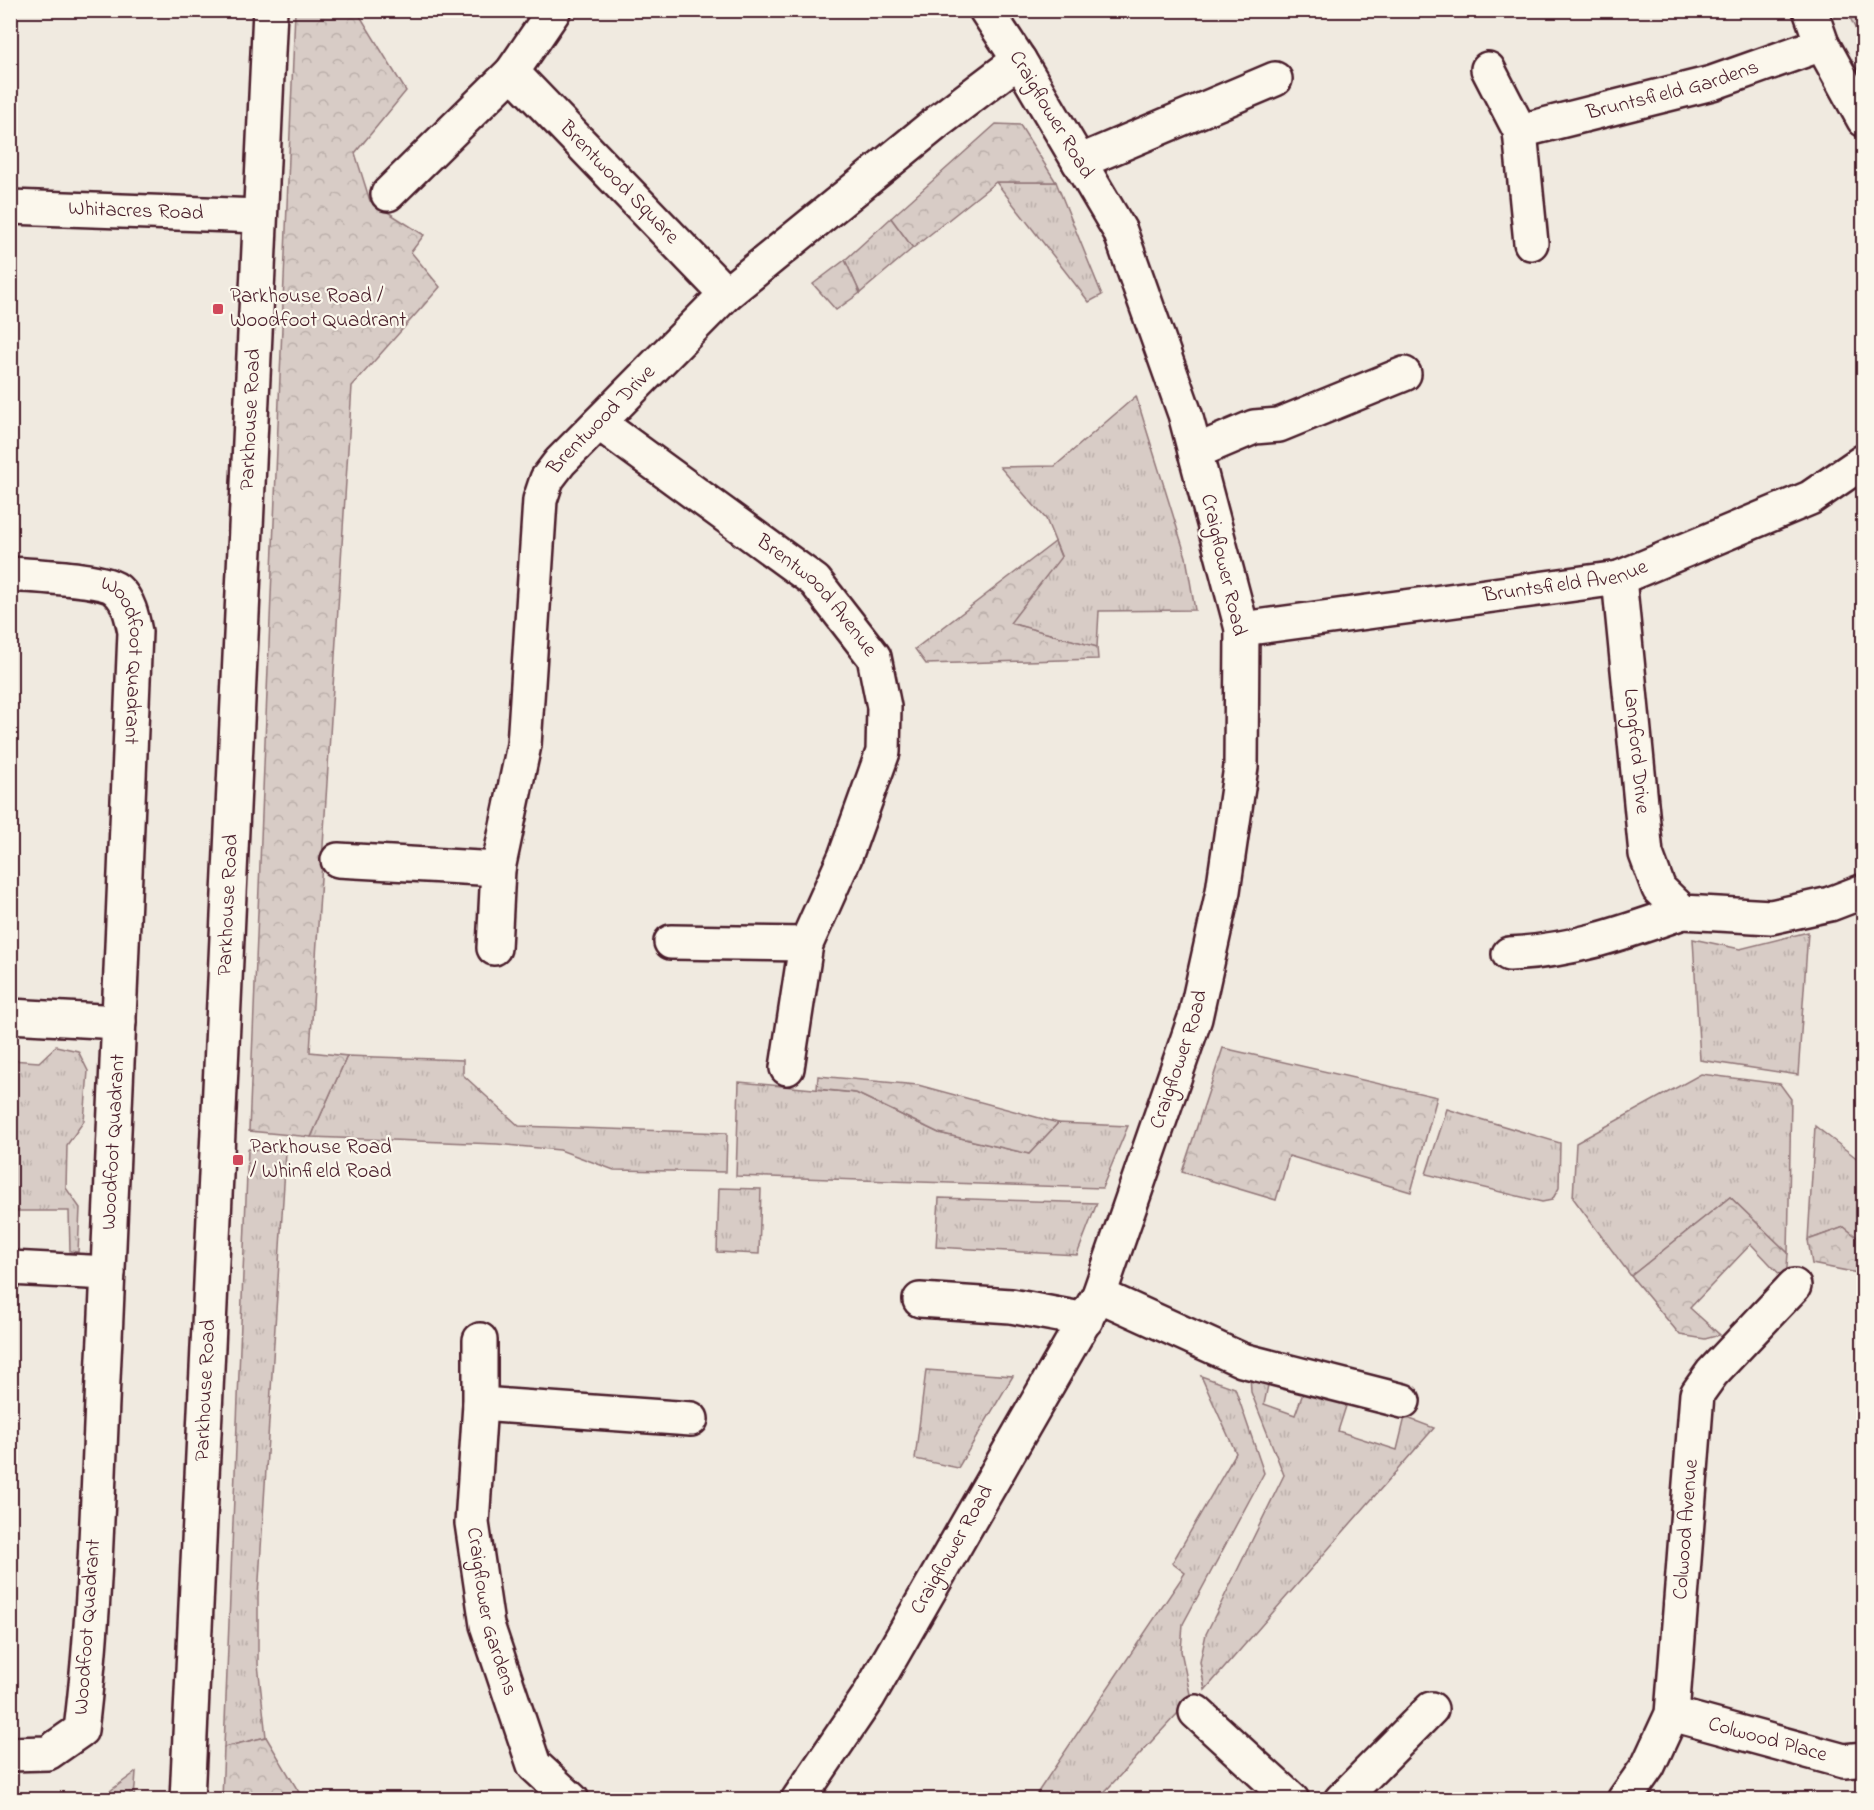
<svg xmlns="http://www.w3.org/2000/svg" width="1874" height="1810" font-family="'Indie Flower',sans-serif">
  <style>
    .grass { fill: url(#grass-tufts); stroke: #917678; stroke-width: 1.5 }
    .forest { fill: url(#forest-crowns); stroke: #917678; stroke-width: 1.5 }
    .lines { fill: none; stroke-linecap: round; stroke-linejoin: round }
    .minor-casing { stroke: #4a1f2b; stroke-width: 38 }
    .major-casing { stroke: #4a1f2b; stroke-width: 38 }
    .minor { stroke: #fbf7ec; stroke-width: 33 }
    .major { stroke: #fbf7ec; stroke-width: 33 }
    .poi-dot { fill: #d1495b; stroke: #fbf7ec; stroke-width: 2 }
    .labels { text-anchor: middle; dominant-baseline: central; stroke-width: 4.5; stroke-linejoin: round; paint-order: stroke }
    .street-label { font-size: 21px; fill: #4a1f2b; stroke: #fbf7ec }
    .poi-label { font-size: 21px; fill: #4a1f2b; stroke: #fbf7ec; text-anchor: start }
  </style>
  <defs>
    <pattern id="grass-tufts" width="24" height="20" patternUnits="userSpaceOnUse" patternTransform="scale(1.5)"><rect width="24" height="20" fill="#d8ccc6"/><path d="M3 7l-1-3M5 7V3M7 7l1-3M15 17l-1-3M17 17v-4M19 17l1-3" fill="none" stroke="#bbafaa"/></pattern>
    <pattern id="forest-crowns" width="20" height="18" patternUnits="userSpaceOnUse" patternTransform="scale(1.5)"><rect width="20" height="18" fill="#d8ccc6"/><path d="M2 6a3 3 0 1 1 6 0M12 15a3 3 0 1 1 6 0" fill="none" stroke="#bbafaa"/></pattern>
  </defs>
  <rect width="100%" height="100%" fill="#f0eae0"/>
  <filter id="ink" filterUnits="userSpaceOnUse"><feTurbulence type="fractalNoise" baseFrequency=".0167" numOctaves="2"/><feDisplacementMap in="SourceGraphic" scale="12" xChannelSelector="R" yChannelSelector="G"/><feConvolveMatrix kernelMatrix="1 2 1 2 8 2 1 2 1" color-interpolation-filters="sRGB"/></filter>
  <g filter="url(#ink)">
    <g class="grass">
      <path d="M996,182H1056L1102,295L1089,302Z"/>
      <path d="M891,218L913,248L860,293L845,260Z"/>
      <path d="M1136,396L1186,557L1195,610L1099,611L1097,647L1009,623L1061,556L1046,519L1000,467L1055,466Z"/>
      <path d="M1808,932L1798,1075L1700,1060L1693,939L1740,949Z"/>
      <path d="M56,1046L78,1051L88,1071L84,1121L67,1145L66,1188L80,1208L78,1252L70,1251L69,1211H11V1060L39,1062Z"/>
      <path d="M347,1056L463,1060V1075L519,1126L727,1133L726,1172L614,1170L560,1150L497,1144L311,1137Z"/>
      <path d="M1701,1074L1780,1084L1791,1099L1788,1253L1730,1197L1631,1276L1573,1198L1576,1143Z"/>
      <path d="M739,1082L856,1093L939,1133L1029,1154L1058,1123L1128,1126L1102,1188L736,1176Z"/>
      <path d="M1447,1109L1560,1143L1559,1188L1552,1200L1542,1202L1426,1174Z"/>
      <path d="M1815,1126L1863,1163V1242L1844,1227L1808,1240Z"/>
      <path d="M248,1149L286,1152L258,1596V1664L266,1737L224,1747Z"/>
      <path d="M719,1188L761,1189L759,1254L717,1252Z"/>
      <path d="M939,1198L1097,1203L1077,1255L936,1247Z"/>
      <path d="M926,1370L1013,1376L958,1468L915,1459Z"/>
      <path d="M1250,1374L1270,1376L1264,1404L1295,1415L1306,1385L1348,1400L1338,1431L1397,1450L1405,1417L1434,1428L1205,1690L1200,1662L1206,1634L1284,1475L1251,1392Z"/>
      <path d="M1201,1376L1235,1388L1264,1473L1183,1624L1181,1651L1191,1699L1098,1799H1040L1036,1795L1185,1573L1172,1563L1236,1453Z"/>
      <path d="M136,1772L134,1799H99Z"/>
    </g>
    <g class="forest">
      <path d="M295,11H357L406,91L355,153L370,201L424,235L411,252L440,287L352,386L310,1052L347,1056L311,1137L249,1131Z"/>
      <path d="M1847,11H1863V45Z"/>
      <path d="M996,124L1020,125L1056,182H996L913,248L891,218Z"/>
      <path d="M845,260L860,293L836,310L813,284Z"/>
      <path d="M1055,542L1061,557L1010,623L1097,647L1098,659L926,664L915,649Z"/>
      <path d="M1223,1048L1437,1097L1411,1192L1289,1156L1276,1200L1182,1172Z"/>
      <path d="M818,1076L918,1085L1058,1123L1029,1154L939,1133L856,1093L817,1089Z"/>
      <path d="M1730,1197L1788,1253L1786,1281L1751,1244L1690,1308L1720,1335L1705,1339L1680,1335L1631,1276Z"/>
      <path d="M1844,1227L1863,1242V1274L1812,1264L1808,1240Z"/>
      <path d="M266,1737L303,1799H222L224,1747Z"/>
    </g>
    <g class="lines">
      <g class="minor-casing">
        <g id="minor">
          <path d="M1810,10L1822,44L1864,120"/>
          <path d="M1488,69L1520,131L1531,243"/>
          <path id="s1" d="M512,72L726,294"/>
          <path id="s2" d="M1520,131L1712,83L1822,44"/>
          <path d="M1079,162L1275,79"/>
          <path d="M388,194L512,72L553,12"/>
          <path id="s3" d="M10,207L260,216"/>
          <path id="s4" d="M599,423L815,581L874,657L884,707L883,752L845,857L806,944L787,1068"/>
          <path d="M1195,452L1254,427L1279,425L1404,374"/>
          <path id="s5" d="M10,574C30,576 105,578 117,590C129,601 132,617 135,632C125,867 116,1103 105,1338C98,1469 97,1600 81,1730L48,1753L10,1754"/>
          <path id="s6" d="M1619,578L1646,854L1659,889L1683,912L1771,917L1830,904L1864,891"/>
          <path id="s7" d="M1242,629L1619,578L1810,498L1864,461"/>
          <path d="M338,860L498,869"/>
          <path d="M671,942L806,944"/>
          <path id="s8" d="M494,948L498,869L524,745L540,500L547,479L560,462L726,294L940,120L1019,60"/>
          <path d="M1509,954C1573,951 1623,933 1683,912"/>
          <path d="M10,1016L119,1022"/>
          <path d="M10,1268L108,1273"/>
          <path d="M1099,1295L1242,1360L1403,1401"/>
          <path d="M920,1300L1011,1306L1086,1320"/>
          <path id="s9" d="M480,1340V1404L472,1523L487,1625L534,1765L572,1800"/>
          <path d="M480,1404L691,1419"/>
          <path d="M1196,1712L1292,1800"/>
          <path id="s10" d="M1672,1714L1844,1761L1864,1759"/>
          <path id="s11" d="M798,1800L868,1697L1099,1295L1195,1018L1223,891L1241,767L1242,629L1185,414L1120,231L1019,60L986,10"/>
          <path d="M1341,1800L1431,1709"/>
          <path id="s12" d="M1624,1800L1648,1766L1672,1714L1697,1394L1712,1373L1794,1286"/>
        </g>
      </g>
      <g class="major-casing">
        <g id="major">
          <path id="s13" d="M187,1800L270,10"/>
        </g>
      </g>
      <use href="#minor" class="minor"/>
      <use href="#major" class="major"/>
    </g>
  </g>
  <g class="poi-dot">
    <rect x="212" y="303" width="12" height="12" rx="3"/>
    <rect x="232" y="1154" width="12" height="12" rx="3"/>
  </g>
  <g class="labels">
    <g class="street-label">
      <text stroke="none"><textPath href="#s2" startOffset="158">Bruntsfield Gardens</textPath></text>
      <text transform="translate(1051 115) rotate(59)">Craigflower Road</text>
      <text stroke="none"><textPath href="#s1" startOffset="154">Brentwood Square</textPath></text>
      <text stroke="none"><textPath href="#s3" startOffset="126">Whitacres Road</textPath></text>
      <text stroke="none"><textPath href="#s13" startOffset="1382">Parkhouse Road</textPath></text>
      <text stroke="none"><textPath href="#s8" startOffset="554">Brentwood Drive</textPath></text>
      <text transform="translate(1223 565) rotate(77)">Craigflower Road</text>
      <text stroke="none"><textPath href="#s7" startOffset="327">Bruntsfield Avenue</textPath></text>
      <text stroke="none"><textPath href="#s4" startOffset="279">Brentwood Avenue</textPath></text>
      <text stroke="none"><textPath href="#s5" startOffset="180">Woodfoot Quadrant</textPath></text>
      <text stroke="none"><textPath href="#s6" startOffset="174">Langford Drive</textPath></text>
      <text stroke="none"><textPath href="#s13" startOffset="896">Parkhouse Road</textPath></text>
      <text stroke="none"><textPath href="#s11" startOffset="837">Craigflower Road</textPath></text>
      <text transform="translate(114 1142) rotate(-87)">Woodfoot Quadrant</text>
      <text stroke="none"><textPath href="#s13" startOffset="410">Parkhouse Road</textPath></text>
      <text stroke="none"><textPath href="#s12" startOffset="284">Colwood Avenue</textPath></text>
      <text stroke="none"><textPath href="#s11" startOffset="294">Craigflower Road</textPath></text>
      <text stroke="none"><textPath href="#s9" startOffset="274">Craigflower Gardens</textPath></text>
      <text transform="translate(88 1627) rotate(-86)">Woodfoot Quadrant</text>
      <text stroke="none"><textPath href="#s10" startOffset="99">Colwood Place</textPath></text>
    </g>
    <g class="poi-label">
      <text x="230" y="297">Parkhouse Road /<tspan x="230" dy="24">Woodfoot Quadrant</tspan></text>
      <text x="250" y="1148">Parkhouse Road<tspan x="250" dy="24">/ Whinfield Road</tspan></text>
    </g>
  </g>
  <rect width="1874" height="1810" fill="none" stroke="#fbf7ec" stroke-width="36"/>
  <rect x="18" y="18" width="1838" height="1774" fill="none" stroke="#4a1f2b" stroke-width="2" filter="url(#ink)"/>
</svg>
